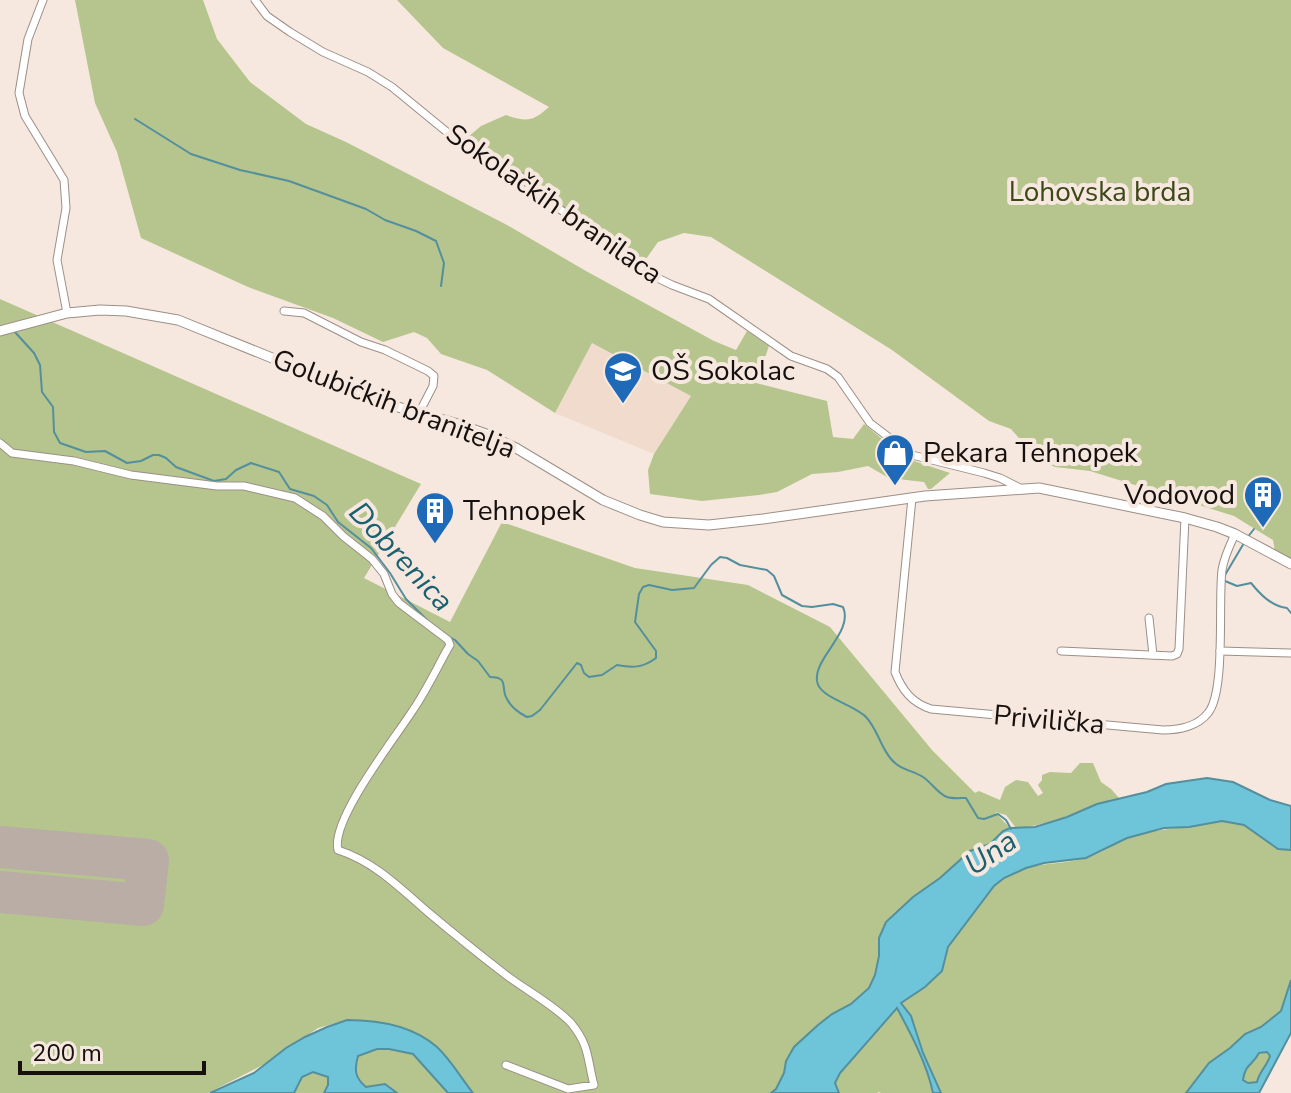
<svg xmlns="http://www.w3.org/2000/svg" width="1291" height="1093" font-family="'Nunito Sans',sans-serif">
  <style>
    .built { fill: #f1dbcd }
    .green { fill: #b5c58d }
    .water { fill: #6ec5da; stroke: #548f9d; stroke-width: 2; fill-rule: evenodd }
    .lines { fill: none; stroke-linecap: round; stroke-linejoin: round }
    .stream { stroke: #548f9d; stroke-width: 2 }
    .runway { stroke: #baada6; stroke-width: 42 }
    .minor-casing { stroke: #9c8f86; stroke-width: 9 }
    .tertiary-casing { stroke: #9c8f86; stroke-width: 11 }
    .minor { stroke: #fff; stroke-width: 7 }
    .tertiary { stroke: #fff; stroke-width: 9 }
    .labels { text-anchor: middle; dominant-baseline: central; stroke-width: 8; stroke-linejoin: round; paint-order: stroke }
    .park-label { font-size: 28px; fill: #3d4818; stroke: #f7e8df }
    .street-label { font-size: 28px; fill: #16110e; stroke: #f7e8df }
    .poi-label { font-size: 28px; fill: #16110e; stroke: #f7e8df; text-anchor: start }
    .water-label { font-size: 30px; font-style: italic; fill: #1a6170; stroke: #f7e8df }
  </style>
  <rect width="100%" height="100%" fill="#f7e8df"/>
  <path class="built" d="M592,343L691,396L654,454L555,413Z"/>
  <g class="green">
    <path d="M75,0H203L217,39L250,82L306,124L346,142L507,225L586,271L714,341L736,350L747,331L769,346L756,383L827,401L833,437L853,439L864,424L905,458L950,473L931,489H928L924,482L889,478L868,466L838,472L812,474L777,492L759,495L702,501L650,494L648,470L654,454L691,396L592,343L555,413L487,370L441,354L427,338L414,332L383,342L333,318L248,287L141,238L117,152L95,103Z"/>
    <path d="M397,0H1291V564L1276,557L1273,540L1234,516L1090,471L1055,467L1037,459L1011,429L989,421L892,350L711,237L684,233L658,242L639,269L533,187L459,140L468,137L481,126L506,115C527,122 532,122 549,107L443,48Z"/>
    <path d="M0,299L421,484L364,578L450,622L502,522L635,568L748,585L830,627L932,750L975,793L979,791L1000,800L1005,787L1016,780L1028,782L1038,796L1043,793L1038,785L1042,780V775L1050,772L1071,773L1080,763H1093L1101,782L1111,789L1120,799C1084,806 1053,826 1016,828L1006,815L995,812L1010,828L924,905L886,971L784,1073L776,1089L771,1093H473L431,1043L347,1020L318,1028L265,1064L208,1093H0Z"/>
    <path d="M1222,821L1244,825L1277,849L1291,850V980L1281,1011L1261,1027L1245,1034L1198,1077L1186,1093H941L923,1053L915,1026L901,1003C914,994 929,986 940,973C946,966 945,954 950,945C959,928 980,900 994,886C1021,859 1055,867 1087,858C1103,853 1116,842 1131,837C1161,828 1191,827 1222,821Z"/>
    <path d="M897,1008C910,1035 927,1063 933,1093H881L879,1092L877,1093H839L835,1083L840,1073Z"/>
    <path d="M377,1049H389L413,1054L448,1093H397L376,1085L366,1087C355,1077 354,1070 358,1056Z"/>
    <path d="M1267,1052L1270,1056C1267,1066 1261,1073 1257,1083H1248L1243,1080C1245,1066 1253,1054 1267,1052Z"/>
    <path d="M313,1072L328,1077V1085L324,1093H294L302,1077Z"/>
  </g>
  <g class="water">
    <path d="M1207,778L1233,782L1270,800L1291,806V850L1278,849L1244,825L1222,821L1189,827L1164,828L1127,838L1086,858L1044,863L1026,868L1004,878L994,886L948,947L942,971L925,987L901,1003L911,1016L923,1053L941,1093H933C927,1064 911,1034 897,1008L840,1073L835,1083L839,1093H771L776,1089L784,1073L786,1061L794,1047L818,1025L832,1014L851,1004L869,988L875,975L879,956V938L886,922L913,897L940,878L970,851L990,844L1003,831L1010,828L1035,827L1067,817L1097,804L1147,792L1166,784Z"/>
    <path d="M1291,980V1033L1259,1093H1186L1209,1063L1230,1048L1245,1034L1261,1027L1281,1011ZM1267,1052L1270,1056C1267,1066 1259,1072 1257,1082L1248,1083L1243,1080C1245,1064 1253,1065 1259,1053Z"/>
    <path d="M347,1020C379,1020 412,1025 437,1047C451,1060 461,1078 473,1093H448L413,1054L389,1049H377L358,1056C354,1070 355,1078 366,1087L385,1084L397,1093H324L328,1085V1077L313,1072L302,1077L294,1093H210L254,1073L286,1048L305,1037L327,1027Z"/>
  </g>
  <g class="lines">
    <g class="stream">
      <path d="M135,119L191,154L240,170L289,181L366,209L385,220L416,231L436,241L444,263L441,286"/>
      <path d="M14,331L34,353L40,365L42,392L53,407L54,432L60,443L86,452L105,451L127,463L141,461L153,455H159L166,458L176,467L214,481L226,479L236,470L251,463L279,472L290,489L314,496L327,505L338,522L371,548L390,573L406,599L429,622"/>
      <path d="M1247,538L1254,529"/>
      <path d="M1225,575L1244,543"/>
      <path d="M1225,581L1237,586L1251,583C1260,594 1271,606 1287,608L1291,613"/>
      <path d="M446,635L455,640L468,654L478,661L490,677C510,677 500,688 507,699C511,707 519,713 527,717L532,716L540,710L577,663L581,665L584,673L589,677L602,675L617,665C632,668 643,668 656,658V651L635,622L639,594L643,587L649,585L672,590L694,588L711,565L720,557L727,558L740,565L767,570L774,576L782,595L802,606L812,607L833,604L843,607C854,632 814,657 817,681C819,698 854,704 866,717C878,730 880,746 891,759C900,770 912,770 923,777C932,783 938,794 947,797C953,799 960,798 966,798L978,818L984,819L998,814L1006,820L1011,829"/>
    </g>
    <path class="runway" d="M0,847L148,860L143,905L0,892"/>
    <g class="minor-casing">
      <g id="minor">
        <path d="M43,0L28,39L19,93L25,116L64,180L66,208L57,260L67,313"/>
        <path d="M255,0L267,16L290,32L323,52L368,72L392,87L453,137L520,176L540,195L575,220L599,241L639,269L672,285L709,299L791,356L827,369L838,377L870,423L912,455L984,473L1000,478L1020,488"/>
        <path d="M284,311L304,313L361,342L385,350L428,371L434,376L433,386L419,413"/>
        <path d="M0,443L12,453L74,461L131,475L217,486H244L295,498L323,516L343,536L372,559L384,574L392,594L399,603L448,640L450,645L447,650C436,670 426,691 413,710C396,737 330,820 338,850C375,862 400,888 429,913C454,934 480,955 506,975C527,991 553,1004 571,1023C590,1046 587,1059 594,1085L568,1089L506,1065"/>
        <path d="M912,498L895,672C902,690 912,703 931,709L1163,730C1179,730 1198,726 1208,713C1226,692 1218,601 1222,570C1224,557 1230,545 1235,534"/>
        <path d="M1149,618L1153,655"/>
        <path d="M1061,651L1172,656L1177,654L1179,649L1185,518"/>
        <path d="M1220,651L1291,653"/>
      </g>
    </g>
    <g class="tertiary-casing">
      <path id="tertiary" d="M0,331L67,313L100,310L126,311L178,320L282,362L359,396L458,424L486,434L516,448L603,500L640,515L663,522L709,525L763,519L925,496L1039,488L1185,518L1217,527L1235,534L1291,564"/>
    </g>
    <use href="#minor" class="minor"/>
    <use href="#tertiary" class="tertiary"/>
  </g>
  <defs>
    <g id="school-pin" transform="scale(2)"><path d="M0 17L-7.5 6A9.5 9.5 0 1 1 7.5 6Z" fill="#1e6ab9" stroke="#f7e8df"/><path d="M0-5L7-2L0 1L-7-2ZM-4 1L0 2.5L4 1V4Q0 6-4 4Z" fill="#fff"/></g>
    <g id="shop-pin" transform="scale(2)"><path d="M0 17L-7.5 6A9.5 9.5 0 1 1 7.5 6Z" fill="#1e6ab9" stroke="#f7e8df"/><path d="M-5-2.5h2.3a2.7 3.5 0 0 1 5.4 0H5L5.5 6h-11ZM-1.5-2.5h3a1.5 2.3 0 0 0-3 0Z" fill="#fff"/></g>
    <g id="building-pin" transform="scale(2)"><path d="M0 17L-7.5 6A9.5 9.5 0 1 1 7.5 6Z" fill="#1e6ab9" stroke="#f7e8df"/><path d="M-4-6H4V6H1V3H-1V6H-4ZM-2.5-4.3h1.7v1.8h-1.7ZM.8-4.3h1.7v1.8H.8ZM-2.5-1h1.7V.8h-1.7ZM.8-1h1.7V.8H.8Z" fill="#fff"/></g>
  </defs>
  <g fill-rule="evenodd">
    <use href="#school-pin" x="623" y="371"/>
    <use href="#shop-pin" x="895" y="453"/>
    <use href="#building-pin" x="1263" y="495"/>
    <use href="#building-pin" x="435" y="511"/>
  </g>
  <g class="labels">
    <g class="park-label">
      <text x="1100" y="192">Lohovska brda</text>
    </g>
    <g class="street-label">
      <text transform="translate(554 204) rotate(35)">Sokolačkih branilaca</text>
      <text transform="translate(394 404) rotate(21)">Golubićkih branitelja</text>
      <text transform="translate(1049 720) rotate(5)">Privilička</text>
    </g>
    <g class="poi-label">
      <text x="651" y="371">OŠ Sokolac</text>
      <text x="923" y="453">Pekara Tehnopek</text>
      <text x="1235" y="495" text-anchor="end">Vodovod</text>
      <text x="463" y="511">Tehnopek</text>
    </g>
    <g class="water-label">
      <text transform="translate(401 557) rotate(47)">Dobrenica</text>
      <text transform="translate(991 853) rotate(-34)">Una</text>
    </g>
  </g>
  <path d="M20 1061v12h184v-12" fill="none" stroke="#16110e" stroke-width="4"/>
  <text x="32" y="1061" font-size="24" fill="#16110e" stroke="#f7e8df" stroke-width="6" paint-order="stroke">200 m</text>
</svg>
